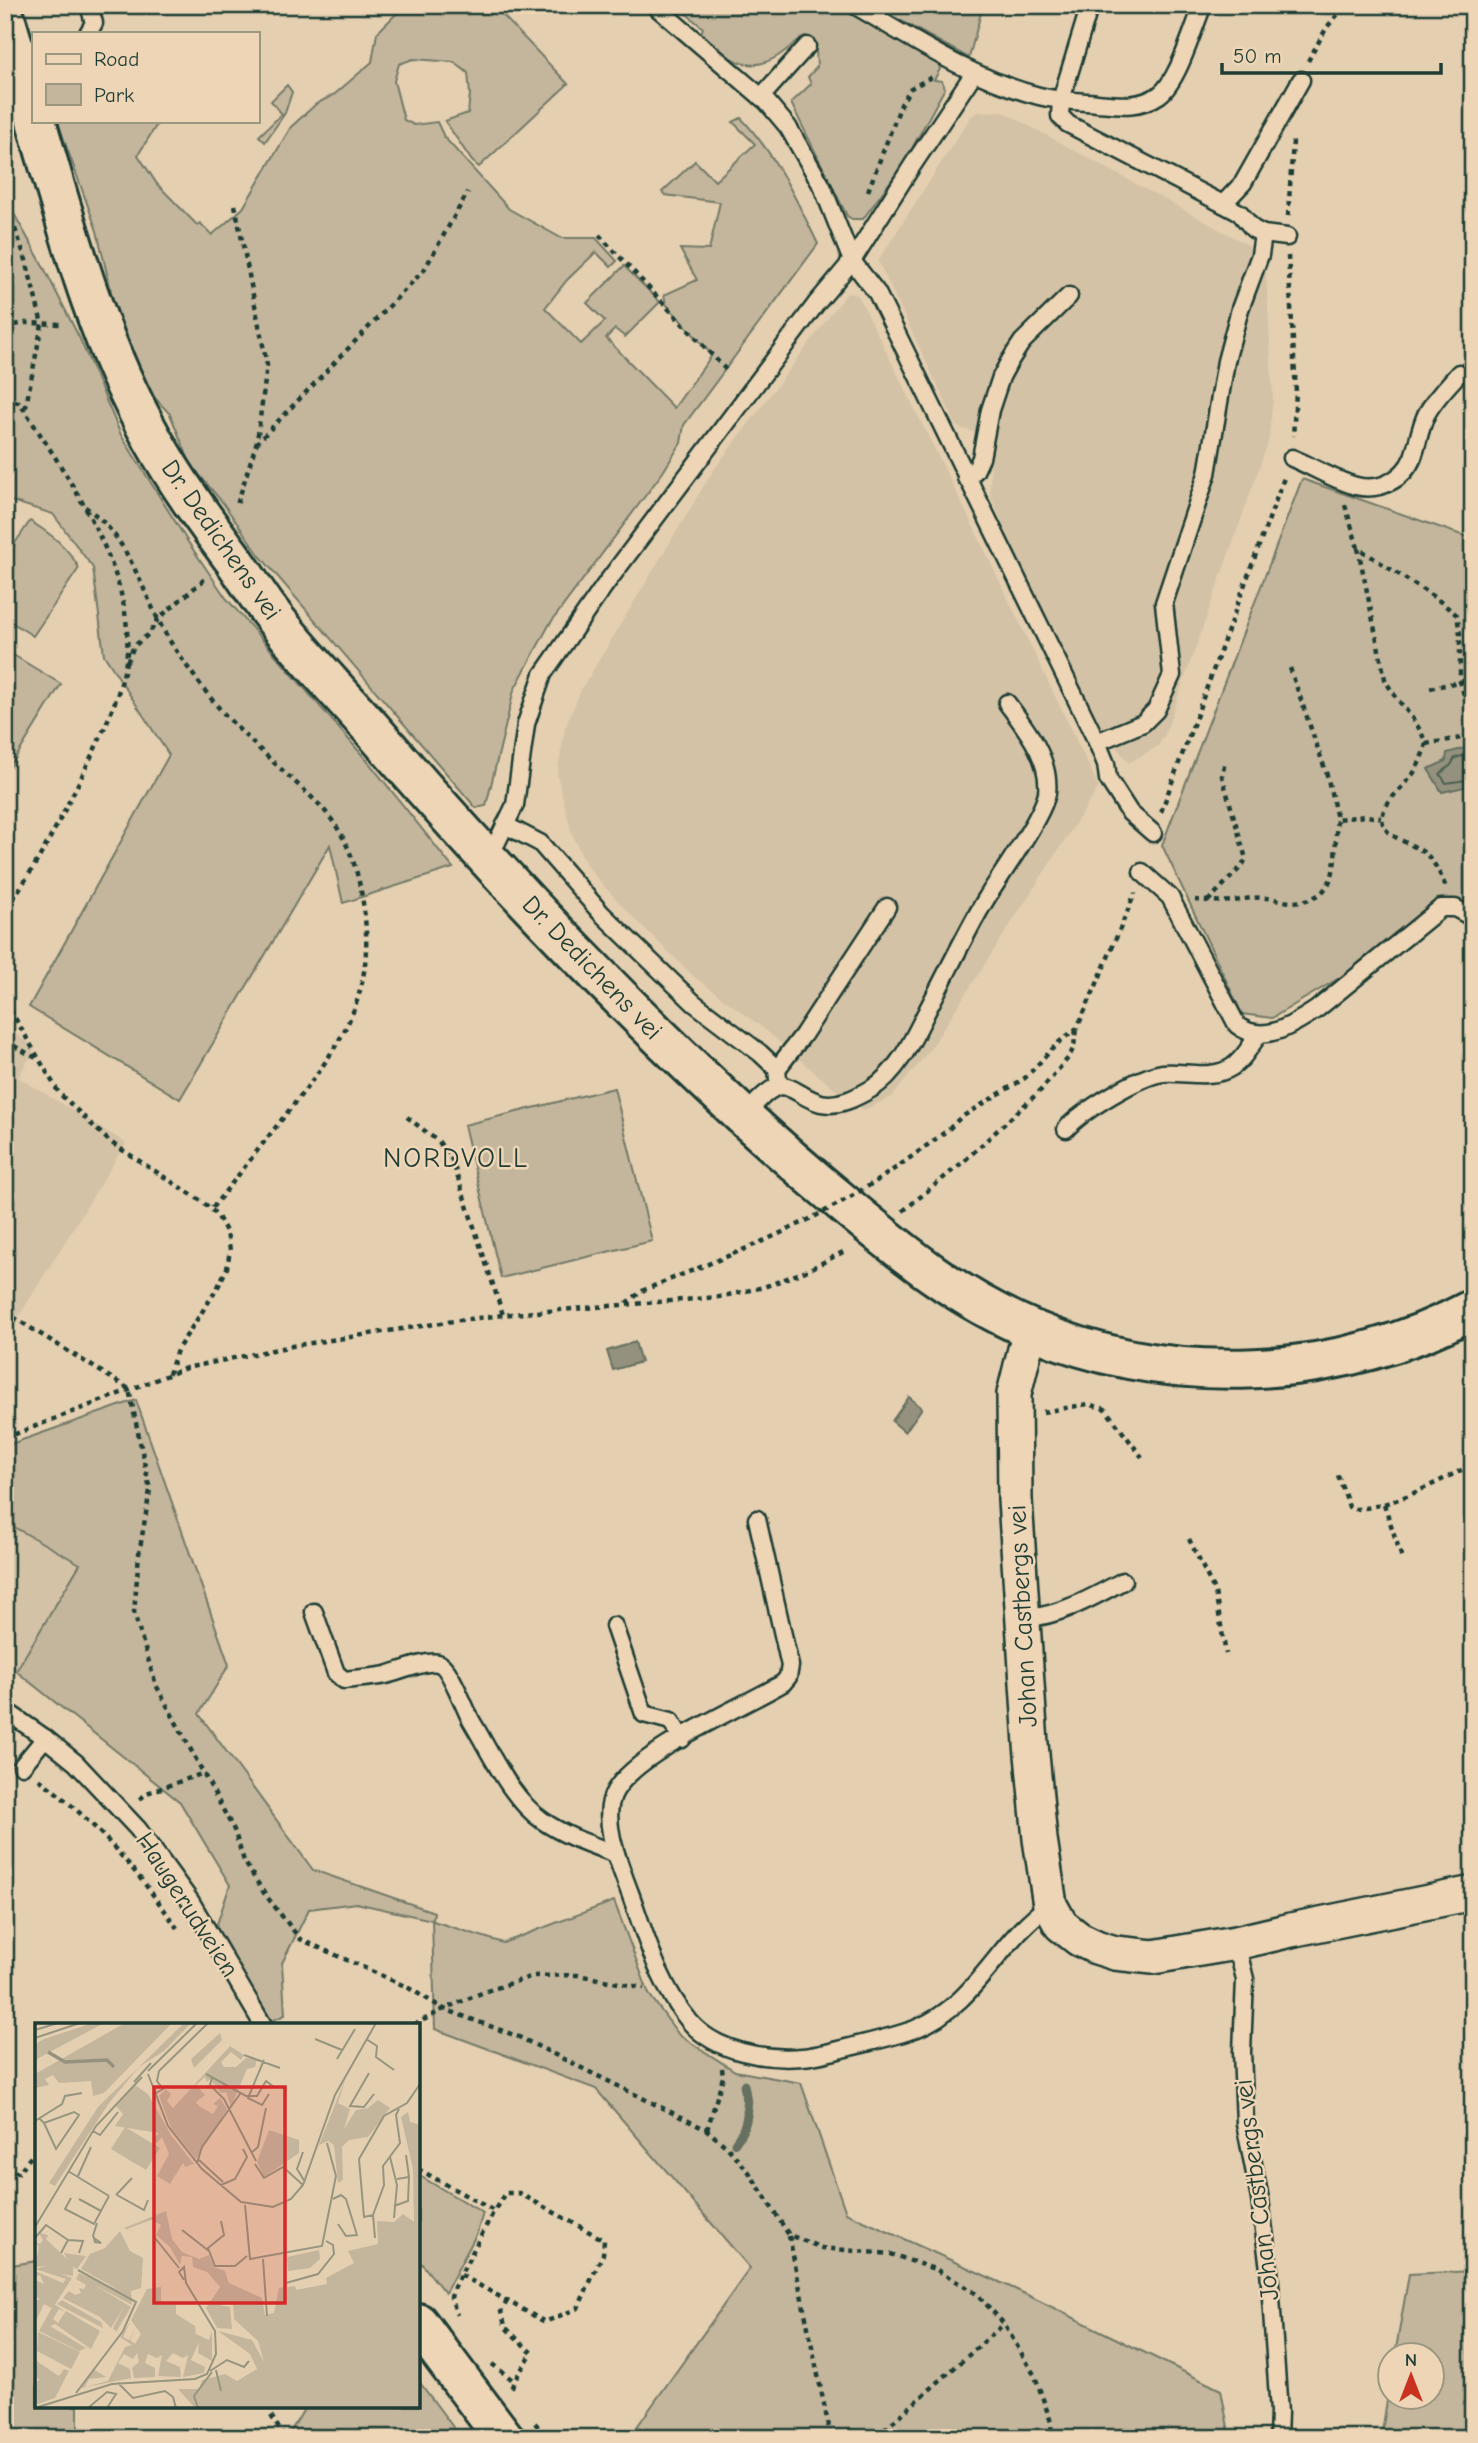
<svg xmlns="http://www.w3.org/2000/svg" width="1478" height="2443" font-family="'Comic Neue',sans-serif">
  <style>
    .built { fill: #d4c2a6 }
    .green { fill: #c4b69c; stroke: #727a68; stroke-width: 2 }
    .water { fill: #94927e; stroke: #657060; stroke-width: 2 }
    .lines { fill: none; stroke-linecap: round; stroke-linejoin: round }
    .shore { stroke: #4e5f52; stroke-width: 2 }
    .stream { stroke: #657060; stroke-width: 9 }
    .service-casing { stroke: #1f3d34; stroke-width: 21 }
    .minor-casing { stroke: #1f3d34; stroke-width: 38 }
    .tertiary-casing { stroke: #1f3d34; stroke-width: 44 }
    .path { stroke: #1f3d34; stroke-width: 4.5; stroke-dasharray: 5 5; stroke-linecap: butt }
    .service { stroke: #edd5b6; stroke-width: 16 }
    .minor { stroke: #edd5b6; stroke-width: 33 }
    .tertiary { stroke: #edd5b6; stroke-width: 38 }
    .path-bridge { stroke: #1f3d34; stroke-width: 4.5; stroke-dasharray: 5 5; stroke-linecap: butt }
    .labels { text-anchor: middle; dominant-baseline: central; stroke-width: 5; stroke-linejoin: round; paint-order: stroke }
    .street-label { font-size: 26px; fill: #1f3d34; stroke: #edd5b6 }
    .neighbourhood-label { font-size: 28px; letter-spacing: 2px; fill: #1f3d34; stroke: #edd5b6 }
    .inset-river { fill: none; stroke: #94927e; stroke-width: 3.5 }
    .inset-road { fill: none; stroke: #96957f; stroke-width: 2 }
    .view { fill: #d62828; fill-opacity: 0.15; stroke: #d62828; stroke-width: 3.5 }
    .inset-edge { fill: none; stroke: #1f3d34; stroke-width: 3.5 }
  </style>
  <rect width="100%" height="100%" fill="#e5cfb1"/>
  <filter id="ink" filterUnits="userSpaceOnUse"><feTurbulence type="fractalNoise" baseFrequency=".0143" numOctaves="2"/><feDisplacementMap in="SourceGraphic" scale="14" xChannelSelector="R" yChannelSelector="G"/><feConvolveMatrix kernelMatrix="1 2 1 2 8 2 1 2 1" color-interpolation-filters="sRGB"/></filter>
  <g filter="url(#ink)">
    <g class="built">
      <path d="M1002,111L1248,245L1266,270L1273,400L1268,443L1165,734L1158,746L1129,763L1082,704L990,495L991,437L957,427L878,261L971,116L978,112Z"/>
      <path d="M847,293L858,295L967,514L1099,787L929,1051L892,1097L864,1110L833,1088L763,1028L693,976L632,916L599,881L586,864L572,834L557,775L565,728L581,690L713,471Z"/>
      <path d="M5,1028L36,1047L18,1077L126,1143L5,1339Z"/>
      <path d="M5,1522L80,1563L5,1689Z"/>
    </g>
    <g class="green">
      <path d="M405,5H493L568,84L479,167L472,161L445,121L468,113L470,94L468,73L454,62L413,59L399,64L394,81L404,120L414,125L437,122L444,137L509,209L561,238H596L617,261L611,267L596,252L567,280L545,308L581,344L605,321L587,303L624,266L660,302L625,337L615,329L606,338L674,408L712,355L666,304L664,295L697,280L680,249L709,250L720,202L665,195L662,192L695,161L715,181L755,144L733,122L741,118C776,155 796,199 818,244L684,425L681,443L663,472L549,625L514,690L486,806L476,808L260,556L223,503L191,465L170,414L151,394L117,317L97,231L59,126V121H159L138,155L157,184L197,225L200,223L212,235L243,208L291,127L316,104L335,94L372,62L377,33Z"/>
      <path d="M676,5H843L891,31L938,60L940,69L934,80L942,81L945,88L904,163L863,219H852L847,216L791,103L811,84L808,77L817,67L816,50L805,36C796,41 787,50 778,56C744,77 725,55 701,33L703,28Z"/>
      <path d="M872,5H983L969,58Z"/>
      <path d="M287,85L292,92L285,113L265,142L259,136L282,114L271,101Z"/>
      <path d="M5,198L40,260L80,339L121,435L188,542L226,598L370,764L453,868L343,903L330,845L180,1099L29,1007L169,755L104,655L93,568L53,514L5,499Z"/>
      <path d="M1302,479L1473,539V898L1272,1018L1242,1014L1162,845Z"/>
      <path d="M30,521C51,534 67,546 79,568L33,636L5,618V558Z"/>
      <path d="M5,650L61,684L5,775Z"/>
      <path d="M614,1088L652,1241L501,1278L464,1125Z"/>
      <path d="M136,1400L229,1665L199,1714L313,1870L434,1912L433,1921L503,1943L614,1901L649,1994L679,2035L735,2071L801,2083L846,2213L1017,2290L1221,2390L1230,2438H629L750,2268L596,2089L435,2029L432,1920L356,1903L309,1909L282,1963L285,2015L272,2021L215,1930L230,1885L180,1802L16,1671L80,1564L5,1522V1446Z"/>
      <path d="M418,2175L483,2213L477,2233L445,2293L418,2259Z"/>
      <path d="M37,2261V2406H78V2438H5V2266Z"/>
      <path d="M1473,2271V2438H1381L1390,2382V2398H1432V2356L1395,2355L1409,2274Z"/>
      <path d="M418,2380L461,2438H294L289,2434L306,2406H418Z"/>
    </g>
    <g class="water">
      <path d="M1473,746V785L1442,792L1428,769L1446,761L1447,753Z"/>
      <path d="M635,1342L641,1362L613,1370L607,1351Z"/>
      <path d="M909,1397L922,1408L905,1432L892,1421Z"/>
    </g>
    <g class="lines">
      <path class="shore" d="M1473,753L1455,758L1451,765L1440,774L1446,783L1473,779"/>
      <path class="stream" d="M735,2143C750,2123 749,2108 744,2085"/>
      <g class="service-casing">
        <g id="service">
          <path d="M654,5L767,102L788,127L822,186L852,261L877,293L1097,742L1106,764L1108,779L1130,813L1153,833"/>
          <path d="M854,5C913,39 972,79 1039,96C1058,101 1078,101 1097,103C1119,105 1140,108 1159,95C1178,82 1193,28 1203,5"/>
          <path d="M1090,5L1061,100L1060,116L1068,124L1223,204L1243,183L1301,80"/>
          <path d="M88,33L94,23L89,5"/>
          <path d="M761,97L807,46"/>
          <path d="M1223,204L1240,213L1253,229L1263,234L1287,237"/>
          <path d="M1292,458C1313,467 1334,480 1356,486C1380,492 1404,479 1413,457C1418,443 1420,428 1426,415C1434,399 1448,386 1459,373"/>
          <path d="M966,478L975,471L981,458L990,410L1001,377L1009,362L1022,342L1069,296"/>
          <path d="M1097,742L1143,723L1156,710L1172,675L1164,603L1207,474L1226,361L1240,309L1260,255L1263,234"/>
          <path d="M505,825L540,843L601,913L694,1003L760,1053L777,1069"/>
          <path d="M485,857L497,842L515,805L526,724L543,674L605,585L816,304L852,261L912,166L974,73"/>
          <path d="M1142,872L1170,897L1237,1025C1263,1046 1294,1024 1317,1009L1441,908H1455L1473,918"/>
          <path d="M778,1079L777,1069L803,1035L887,907"/>
          <path d="M757,1102C787,1070 791,1095 821,1103C839,1107 857,1097 871,1089C899,1072 915,1035 929,1007C948,971 965,934 986,899C1000,876 1043,816 1047,793C1051,759 1026,729 1007,703"/>
          <path d="M1066,1129C1082,1111 1139,1076 1163,1073C1185,1071 1212,1080 1232,1067C1243,1060 1251,1045 1259,1034"/>
          <path d="M757,1519L790,1666L788,1677L783,1683C741,1708 638,1751 615,1791C599,1818 620,1866 630,1893C646,1937 659,1985 690,2022C716,2052 765,2060 802,2057C819,2056 837,2050 854,2046C874,2041 896,2036 915,2029C978,2004 998,1939 1050,1905"/>
          <path d="M314,1612L336,1673L344,1680C358,1678 372,1678 386,1675C399,1672 426,1660 438,1663C450,1666 465,1710 472,1722C492,1755 511,1799 543,1821C565,1836 592,1845 616,1854"/>
          <path d="M1024,1619C1061,1615 1090,1599 1123,1581"/>
          <path d="M614,1626L644,1714L671,1721L682,1739"/>
          <path d="M6,1711L45,1738L76,1763L138,1829L191,1902L263,2025"/>
          <path d="M22,1766L45,1738"/>
          <path d="M1236,1943L1245,1979L1242,2052L1245,2123L1260,2199L1269,2269L1279,2412L1278,2438"/>
        </g>
      </g>
      <g class="minor-casing">
        <path id="minor" d="M1030,1329L1014,1394L1015,1500L1031,1744L1040,1839L1050,1905L1061,1925L1079,1939L1096,1947L1115,1953L1153,1957L1236,1943L1291,1930L1473,1893"/>
      </g>
      <g class="tertiary-casing">
        <g id="tertiary">
          <path d="M5,18L33,111"/>
          <path d="M36,121C68,230 97,341 153,440C177,483 205,521 234,560C246,577 257,595 269,611C300,652 337,690 371,728C479,853 592,974 713,1088C755,1128 799,1167 844,1204C904,1254 960,1300 1033,1330C1173,1388 1338,1381 1473,1309"/>
          <path d="M418,2323L504,2438"/>
        </g>
      </g>
      <g class="path">
        <path d="M956,5L964,9"/>
        <path d="M1308,61L1327,27L1346,5"/>
        <path d="M868,191L902,102L911,88L934,76"/>
        <path d="M5,200L26,260L42,324L25,411"/>
        <path d="M235,205L267,365L257,441L236,508"/>
        <path d="M1288,216L1293,141"/>
        <path d="M599,235L729,373"/>
        <path d="M1288,256L1296,392L1293,436"/>
        <path d="M5,327L25,323L64,324"/>
        <path d="M5,400L19,402C65,473 142,578 125,667C117,706 97,744 80,780C60,819 33,875 5,908"/>
        <path d="M256,444L424,270L468,192"/>
        <path d="M1345,505L1358,548L1437,599L1457,615L1460,634V682L1464,695L1473,704"/>
        <path d="M85,507C128,535 141,589 164,631C176,652 191,672 206,692C232,726 264,753 295,782C307,793 319,803 329,816C349,842 358,870 363,903C378,998 339,1047 283,1118C259,1148 236,1179 211,1209"/>
        <path d="M1358,548L1385,679C1397,704 1417,717 1426,744C1423,754 1419,765 1413,774C1404,786 1392,795 1385,808C1372,838 1410,839 1427,855C1435,863 1442,877 1446,888"/>
        <path d="M127,662L134,646L149,634L158,619L206,578"/>
        <path d="M1290,668L1327,775L1337,819L1366,816L1381,818"/>
        <path d="M1430,688L1473,679"/>
        <path d="M1426,744L1473,736"/>
        <path d="M1161,812L1284,478"/>
        <path d="M1195,900C1207,901 1220,902 1233,901C1244,900 1254,896 1266,898C1275,898 1283,902 1293,902C1344,899 1333,856 1337,819"/>
        <path d="M1208,901L1242,866L1246,859L1222,776L1225,760"/>
        <path d="M5,1001L59,1093L110,1142L203,1202L217,1215L227,1233L230,1250L227,1268L217,1289L177,1350L169,1374"/>
        <path d="M5,1041L38,1059"/>
        <path d="M407,1117L439,1142L452,1160L503,1315"/>
        <path d="M949,1129L960,1118L1025,1078L1058,1043L1077,1028L1096,986L1135,893"/>
        <path d="M903,1211L963,1162L1041,1090L1069,1057L1074,1047L1076,1028"/>
        <path d="M626,1303L644,1290L733,1254"/>
        <path d="M5,1312L129,1389L150,1490L139,1554L134,1613L156,1685L234,1830L244,1861L264,1893L300,1939L407,1987L444,2009L519,2037L707,2130L728,2148L749,2172L789,2235L822,2248L891,2254L937,2270L977,2294L1004,2324L1035,2376L1051,2422L1052,2438"/>
        <path d="M1043,1412L1088,1404L1105,1409L1142,1457"/>
        <path d="M5,1438L186,1368L292,1346L460,1320L512,1314L719,1297L764,1287L808,1270L847,1250"/>
        <path d="M1338,1475L1349,1507L1352,1509C1390,1509 1439,1481 1473,1464"/>
        <path d="M1384,1504L1403,1561"/>
        <path d="M1189,1539L1215,1592L1226,1654"/>
        <path d="M39,1779C95,1821 137,1870 177,1928"/>
        <path d="M140,1799L147,1793L204,1773"/>
        <path d="M414,2025L444,2009L484,1992L533,1976L578,1975L644,1988"/>
        <path d="M707,2130L723,2077L722,2068"/>
        <path d="M5,2167L18,2173L37,2149"/>
        <path d="M418,2169L494,2211L454,2287L451,2297L457,2315"/>
        <path d="M789,2236L831,2438"/>
        <path d="M461,2275L545,2322L578,2308L603,2254L604,2240L519,2193H505L494,2211"/>
        <path d="M507,2301L501,2312L506,2328L532,2353L514,2381"/>
        <path d="M492,2364L514,2381L511,2390"/>
        <path d="M270,2406V2414L285,2438"/>
        <path d="M535,2423L545,2435"/>
        <path d="M877,2436L1004,2324"/>
      </g>
      <use href="#service" class="service"/>
      <use href="#minor" class="minor"/>
      <use href="#tertiary" class="tertiary"/>
      <path class="path-bridge" d="M733,1254C773,1237 813,1219 850,1197C885,1177 917,1153 949,1129"/>
    </g>
  </g>
  <g class="labels">
    <g class="street-label">
      <text transform="translate(221 540) rotate(55)">Dr. Dedichens vei</text>
      <text transform="translate(592 968) rotate(46)">Dr. Dedichens vei</text>
      <text transform="translate(1023 1616) rotate(-93)">Johan Castbergs vei</text>
      <text transform="translate(187 1905) rotate(57)">Haugerudveien</text>
      <text transform="translate(1257 2190) rotate(-97)">Johan Castbergs vei</text>
    </g>
    <g class="neighbourhood-label">
      <text x="456" y="1158">NORDVOLL</text>
    </g>
  </g>
  <g transform="translate(35 2023)">
    <rect width="385" height="385" fill="#e5cfb1"/>
    <path d="M58,0H69L0,37V21L9,16ZM90,0H137L69,70L58,73L56,58L24,60L18,52L10,56L14,62L0,65V51ZM149,0H156L129,28L104,44L74,80L20,163L14,160L63,84ZM185,10L187,17L159,45L156,36ZM195,23L209,32L206,37L196,29L186,39L189,44H201L211,35L222,36L220,44L212,46L196,84L191,69L186,70L175,56L172,59L170,54L161,62L170,72L161,79L164,83L178,91L183,83L178,81L185,75L192,86L161,136L136,105L124,73L131,66L136,71L132,78L138,85ZM311,54L303,80L315,86L309,106L321,87L333,85L343,77L355,85L333,114L314,117L307,124L308,157L303,160L299,122L293,118L284,122ZM100,62L113,71L136,112L159,141L150,144L148,140L135,161L122,153L134,131L127,114L122,120L117,117L124,110L80,103L88,91L81,83ZM373,89L375,99L385,102V385H160L143,366H164L167,357L190,351L202,358L222,346L215,331L183,308L217,317L229,339L223,318L199,296L198,280L184,282L195,284L197,306L182,305L171,285L185,264L172,249L158,244L157,234L147,233L145,242L135,224L121,212L126,202L116,197L92,206L106,213L89,205L131,188L137,216L147,229L164,236L174,232L179,244L190,248L194,260L227,275L230,292L239,290L244,265L260,263L261,267L292,261L291,255L319,240L313,228L343,221L342,198L359,199L368,191L379,199L378,146L366,94ZM90,104L125,125L111,147L76,126ZM234,107L264,117V130L229,154L222,139ZM85,208L95,228L108,235L106,265L96,268L97,282L58,261L96,284L81,309L78,305L89,284L76,305L65,294L28,275L34,268L40,272L46,270L44,265L49,266L51,262L41,256L44,250L84,267L46,246L55,231L70,225ZM4,210L13,212L11,216L32,236L29,230L51,233L42,246L38,244V253L26,251L37,255L21,280L16,285L9,281L1,298L0,278L5,276L0,273V257L9,261L5,252L0,254V248L28,260L31,256L0,246L11,243L0,244L4,224L0,219L5,221L8,217ZM284,227L285,236L275,245L253,248L252,234ZM126,264V279L141,280V291L160,303L161,311L174,317L177,308V338L163,330L164,319L156,337L170,344L169,350L148,354L153,332L148,335L138,330L131,338L145,344L146,354L123,353L127,332L122,335L113,331L110,340L120,345V354L99,355L97,345L104,339L102,330L98,336L89,331L83,340L95,346L96,355L46,365L58,346L71,354L54,356L50,364L73,358L90,324L97,322L85,314L95,299L88,314L94,317L101,304L95,317L100,321L106,311L96,297L112,266ZM27,277L66,299L68,305L22,281ZM19,281L30,288L24,286L18,296L23,300L31,288L65,308L56,326L20,301L15,303L51,325L44,328L4,308ZM3,309L45,329L36,346L2,328ZM0,337L24,353L29,346L34,348L20,375L0,382V359L5,357L0,353Z" fill="#c4b69c"/>
    <path class="inset-river" d="M13,29L30,39L72,37L79,44"/>
    <path class="inset-road" d="M0,7L23,0M0,15L45,0M280,16L307,27M331,16L342,23L341,34L359,47M209,32L245,45M302,36L320,6M229,37L213,75L227,82L234,71M113,48L162,0M334,50L315,83L329,84L339,71M113,51L133,103L167,146L206,179L238,184L256,176L268,162L300,72L341,0M171,51L211,73H222L231,58L239,64M177,55L175,62L189,76L221,138M99,59L116,40M121,70L128,66L122,58L124,48L173,0M364,86L361,92L365,120L348,143L349,162L338,192L329,194L324,136L349,93L372,80L385,61M4,95L9,100L39,89L44,92L21,126L9,100M0,98L27,81L30,73L47,70M58,108L65,112L83,89M268,129L262,146L270,159M216,130L223,124L231,85M371,132L374,154M355,134L362,162L359,195M164,137L188,159M162,140L167,124L205,71M220,141L229,155L248,144L268,162M33,148L74,173M43,153L56,124M186,162L200,156L212,134L208,126M81,172L97,155M82,172L109,187L113,177M36,175L30,186L59,201L74,173M44,176L66,188M298,176L306,172L311,176L322,212L311,213L303,201M210,182L215,236L287,223L301,153L292,120M359,183L373,178L374,154L362,156M338,192L340,215M186,198L189,212L173,225L180,243H200L212,233M0,204L61,103L107,54M147,207L174,228M0,215L11,202L33,217L26,230M59,215L66,220L60,219L59,215L58,213L62,200M120,215L144,245M33,217L48,218L44,230M228,236L232,293M251,260L283,251L299,231L298,222L291,218M181,347L186,368M175,348L192,337L209,344L214,338M83,360L98,375L130,368L138,374L141,385M41,370L88,308L101,279L43,247M0,385L77,361L160,356L172,351L181,331L180,308L151,260L149,244L144,249L149,257M53,385L72,369L81,371L72,385M163,385L159,373L177,349"/>
    <path class="view" d="M119,64H250V280H119Z"/>
    <rect width="385" height="385" class="inset-edge"/>
  </g>
  <rect width="1478" height="2443" fill="none" stroke="#edd5b6" stroke-width="28"/>
  <rect x="14" y="14" width="1450" height="2415" fill="none" stroke="#1f3d34" stroke-width="2.5" filter="url(#ink)"/>
  <rect x="32" y="32" width="228" height="91" fill="#edd5b6" stroke="#9b9882" stroke-width="2"/>
  <rect x="46" y="54" width="35" height="10" fill="#edd5b6" stroke="#9b9882" stroke-width="2"/>
  <text x="94" y="66" font-size="21" fill="#1f3d34">Road</text>
  <rect x="46" y="84" width="35" height="21" fill="#c4b69c" stroke="#9b9882" stroke-width="2"/>
  <text x="94" y="102" font-size="21" fill="#1f3d34">Park</text>
  <g transform="translate(1411 2376)"><circle r="33" fill="#edd5b6" stroke="#9b9882" stroke-width="2"/>
  <path d="M0-5L12 26L0 18L-12 26Z" fill="#c8321e"/>
  <text y="-10" font-size="19" font-weight="bold" text-anchor="middle" fill="#1f3d34">N</text>
  </g>
  <path d="M1222 63v10h219v-10" fill="none" stroke="#1f3d34" stroke-width="3.5"/>
  <text x="1233" y="63" font-size="21" fill="#1f3d34" stroke="#edd5b6" stroke-width="5" paint-order="stroke">50 m</text>
</svg>
